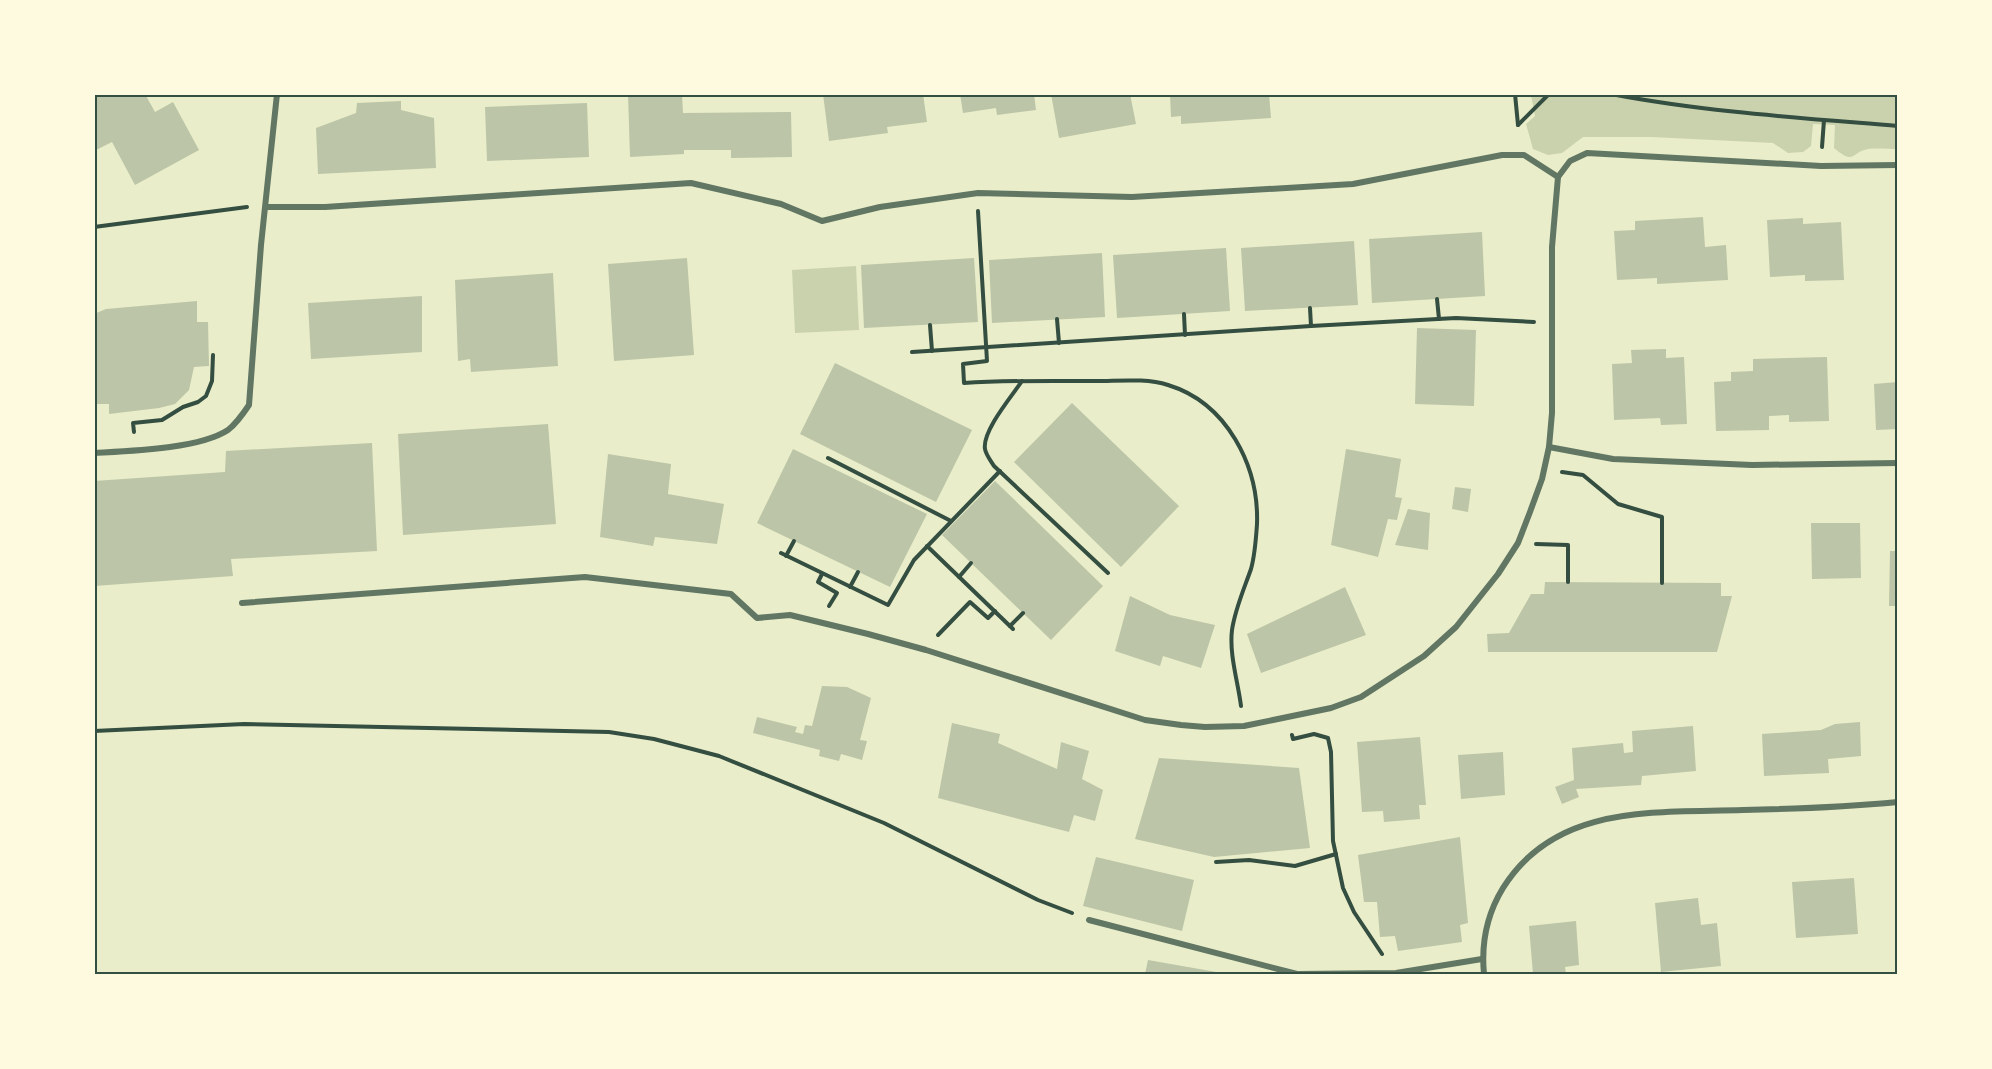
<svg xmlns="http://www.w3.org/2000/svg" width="1992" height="1069" font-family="Poppins,sans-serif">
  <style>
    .green { fill: #cad2ad }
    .building { fill: #bcc5a7 }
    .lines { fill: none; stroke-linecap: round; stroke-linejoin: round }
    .path { stroke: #344e41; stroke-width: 4 }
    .minor { stroke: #617663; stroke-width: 6 }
    .neatline { fill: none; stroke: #344e41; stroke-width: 2 }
  </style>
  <rect width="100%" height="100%" fill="#e9edc9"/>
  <g class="green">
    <path d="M1531,95H1897V149C1888,149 1877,148 1868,149C1851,152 1855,166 1834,148L1835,125L1813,124L1811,146L1803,152L1788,153L1773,143L1652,137H1583L1562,153L1548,155L1533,149L1526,124L1535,116Z"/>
    <path d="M856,266L859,330L795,333L792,270Z"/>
  </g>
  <g class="building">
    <path d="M94,94H145L155,112L173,102L199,150L135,185L112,142L94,151Z"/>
    <path d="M628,94H682L683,113L791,112L792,157L731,158V150H684V154L630,157Z"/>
    <path d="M823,94H923L927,122L887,127L888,133L829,141Z"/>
    <path d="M960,94H1034L1036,110L997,115L996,108L963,113Z"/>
    <path d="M1051,94H1130L1136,124L1059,138Z"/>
    <path d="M1170,94H1269L1271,118L1181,124V116L1171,117Z"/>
    <path d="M401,101V110L434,118L436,168L318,174L316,128L356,113L357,103Z"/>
    <path d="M587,103L589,157L487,161L485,107Z"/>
    <path d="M1703,217L1705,247L1726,245L1728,280L1657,284V278L1617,280L1614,231L1635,230V221Z"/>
    <path d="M1803,218V224L1841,222L1844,280L1805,281V275L1770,277L1767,220Z"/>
    <path d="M1482,232L1485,296L1372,303L1369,239Z"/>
    <path d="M1354,241L1358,305L1245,311L1241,248Z"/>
    <path d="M1226,248L1230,311L1117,318L1113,255Z"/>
    <path d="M1102,253L1105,317L992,323L989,260Z"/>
    <path d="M687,258L694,355L614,361L608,264Z"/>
    <path d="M974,258L978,322L864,328L861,265Z"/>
    <path d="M553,273L558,366L471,372L470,359L458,361L455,280Z"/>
    <path d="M422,296V352L311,359L308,303Z"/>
    <path d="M197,301V322H208L209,366L194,367L189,390L175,404L159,408L109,414V404H94V314L106,309Z"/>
    <path d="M1417,328L1476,330L1474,406L1415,404Z"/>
    <path d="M1666,349V358L1684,357L1687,424L1661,425L1660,418L1614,420L1612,364L1632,363L1631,350Z"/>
    <path d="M1827,357L1829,421L1789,422V415L1769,416V430L1716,431L1714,382L1731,381V372L1753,371V359Z"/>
    <path d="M835,363L972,430L936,502L800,434Z"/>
    <path d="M1898,382V429L1876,430L1874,384Z"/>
    <path d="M1072,403L1179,506L1121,567L1014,462Z"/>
    <path d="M548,424L556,524L403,535L398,434Z"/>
    <path d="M372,443L377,551L231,559L233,576L94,586V481L225,472L226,451Z"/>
    <path d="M793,449L927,514L890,587L757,523Z"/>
    <path d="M1346,449L1401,459L1395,497L1402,498L1397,520L1388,519L1378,557L1331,545Z"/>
    <path d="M608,454L671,464L668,494L724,504L717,544L655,537L653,546L600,537Z"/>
    <path d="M995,481L1103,586L1051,640L942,535Z"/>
    <path d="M1455,487L1471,489L1468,512L1452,509Z"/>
    <path d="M1408,509L1430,513L1428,550L1395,545Z"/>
    <path d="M1811,523H1860L1861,578L1812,579Z"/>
    <path d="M1890,551H1898V606H1889Z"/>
    <path d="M1545,582L1721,583V596H1732L1717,652H1488L1487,634L1509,633L1531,594H1544Z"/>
    <path d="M1345,587L1366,635L1261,673L1247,634Z"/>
    <path d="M1130,596L1170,615L1215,625L1201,668L1163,656L1160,666L1115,651Z"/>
    <path d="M822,686L847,687L871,698L860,740L867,741L862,760L841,754L839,761L819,756L820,750L753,733L757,717L797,727L795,732L803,734L805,725L812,726Z"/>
    <path d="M1860,722L1861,756L1828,759L1829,773L1764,776L1762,734L1821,730L1835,724Z"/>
    <path d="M952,723L1000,734L998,743L1057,769L1061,742L1089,751L1082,779L1103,790L1095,821L1074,815L1069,832L938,798Z"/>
    <path d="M1693,726L1696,771L1642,776L1641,785L1576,789L1579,797L1562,804L1555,787L1574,780L1572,748L1623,743L1624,753L1633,752L1632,731Z"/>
    <path d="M1420,737L1426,805H1419L1420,819L1384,822L1383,811L1362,812L1357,742Z"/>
    <path d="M1503,752L1505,795L1461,799L1458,755Z"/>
    <path d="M1159,758L1299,768L1310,848L1214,857L1135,839Z"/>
    <path d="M1460,837L1468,923L1460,925L1462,942L1398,951L1395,936L1380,937L1377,902H1364L1358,855Z"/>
    <path d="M1096,857L1194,880L1182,931L1083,906Z"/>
    <path d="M1854,878L1858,934L1796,938L1792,882Z"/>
    <path d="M1698,898L1701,925L1717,923L1721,966L1661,972L1655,903Z"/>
    <path d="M1576,921L1579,965L1565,967L1566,974H1533L1529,926Z"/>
    <path d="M1148,960L1222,973V974H1145Z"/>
  </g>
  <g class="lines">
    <g class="path">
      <path d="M1515,94L1518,125"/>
      <path d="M1611,94C1705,112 1802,118 1898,126"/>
      <path d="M1518,125L1549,94"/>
      <path d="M1822,147L1824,120"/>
      <path d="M978,211L987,361L963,364L964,383C1008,380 1052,381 1096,381C1119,381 1146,378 1168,385C1227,403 1259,466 1257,524C1256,539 1255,555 1251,569C1244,589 1235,609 1232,630C1229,654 1238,682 1241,706"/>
      <path d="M94,227L247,207"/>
      <path d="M1437,299L1439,319"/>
      <path d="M1310,308L1311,326"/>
      <path d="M1184,314L1185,335"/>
      <path d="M1057,319L1059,343"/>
      <path d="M930,325L932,351"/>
      <path d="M912,352L1311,326L1456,318L1534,322"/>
      <path d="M1022,381C1012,396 982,431 985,449C986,455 991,461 994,466L1108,573"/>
      <path d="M134,432L133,423L162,420L183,407L198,402L206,396L212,381L213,355"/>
      <path d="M828,458L951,521"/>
      <path d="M1562,472L1583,475L1618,504L1662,517V583"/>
      <path d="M1536,544L1568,545V582"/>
      <path d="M927,546L1013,629"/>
      <path d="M781,553L888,605L914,560L1000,471"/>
      <path d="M786,556L794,541"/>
      <path d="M822,574L818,582L837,593L829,606"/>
      <path d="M959,577L971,563"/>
      <path d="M850,587L858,572"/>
      <path d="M1010,626L1023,613"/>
      <path d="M938,635L970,602L988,618L995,611"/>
      <path d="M94,731L244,724L609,732L654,739L719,756L884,823L1038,900L1072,913"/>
      <path d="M1292,735L1293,739L1314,734L1328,738L1331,752L1333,841L1343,888L1354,912L1382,954"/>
      <path d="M1216,862L1249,860L1295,866L1336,854"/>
    </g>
    <g class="minor">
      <path d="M266,207H325L691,183L781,204L822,221L880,207L978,193L1132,197L1353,184L1502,155H1524L1558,177L1570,161L1587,153L1821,166L1898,165"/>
      <path d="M1549,447L1613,459L1752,465L1898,463"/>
      <path d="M94,453C130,451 199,449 228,430C237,423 243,414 249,405L261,245L277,94"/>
      <path d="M242,603L585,577L731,594L757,618L790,615L868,634L926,650L1145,720L1181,725L1205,727L1244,726L1331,708L1361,697L1424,656L1456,627L1498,574L1518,543L1530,512L1542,479L1549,447L1552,413V247L1558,177"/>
      <path d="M1089,920L1297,974L1396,973L1482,959"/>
      <path d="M1484,974C1481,943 1487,914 1503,888C1556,803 1656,813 1743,810C1794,809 1846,807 1898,802"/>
    </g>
  </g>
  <rect width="1992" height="1069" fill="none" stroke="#fefae0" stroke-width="192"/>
  <rect x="96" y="96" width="1800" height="877" class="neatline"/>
</svg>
